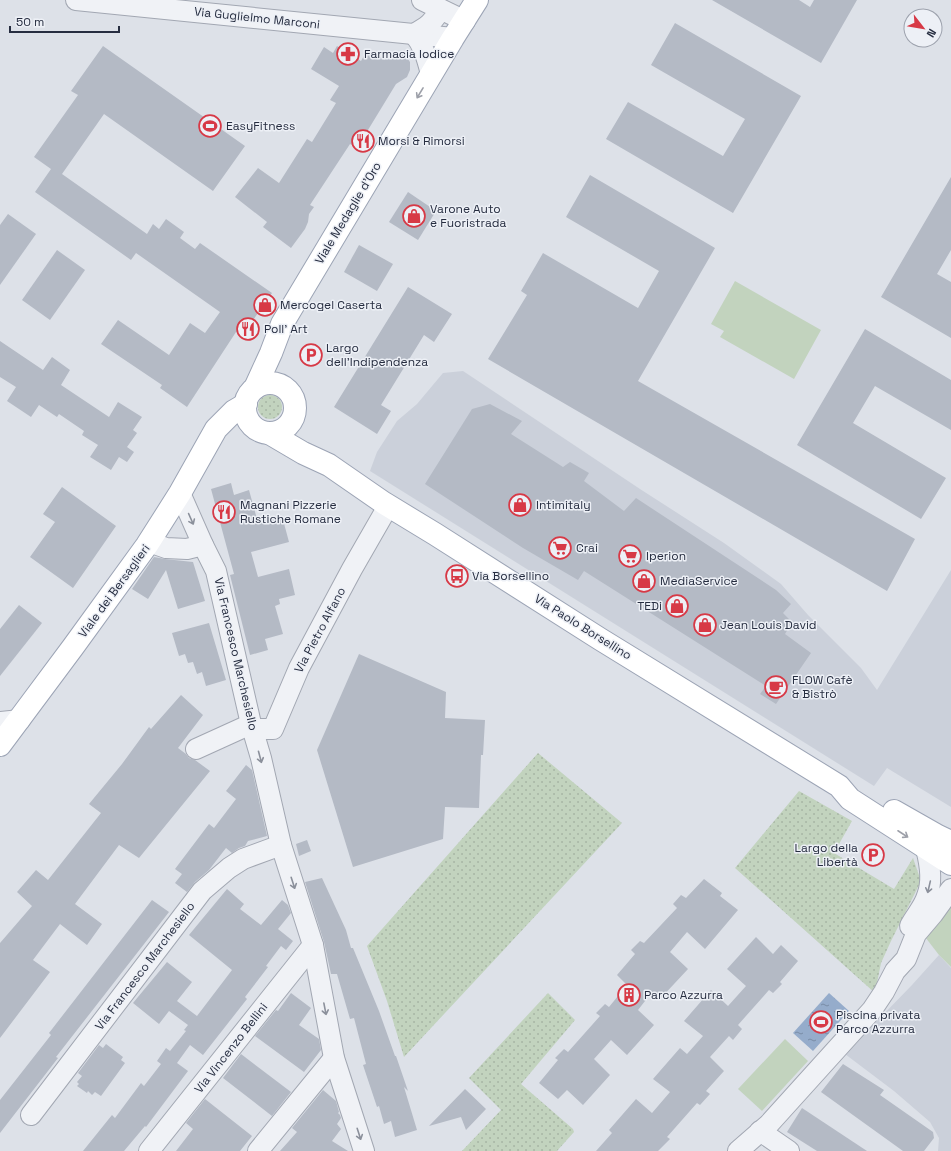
<svg xmlns="http://www.w3.org/2000/svg" width="951" height="1151" font-family="'Space Grotesk',sans-serif">
  <style>
    .built { fill: #cbd0da }
    .grass { fill: url(#grass-dots) }
    .pitch { fill: #c2d3be }
    .water { fill: url(#water-ripples) }
    .building { fill: #b4bac5 }
    .lines { fill: none; stroke-linecap: round; stroke-linejoin: round }
    .minor-casing { stroke: #a2a7b2; stroke-width: 22 }
    .major-casing { stroke: #9ca4b5; stroke-width: 24 }
    .minor { stroke: #f0f2f6; stroke-width: 20 }
    .major { stroke: #fff; stroke-width: 22 }
    .oneway { stroke: #9da0a9 }
    .oneway2 { stroke: #8b909b }
    .labels { text-anchor: middle; dominant-baseline: central; stroke-width: 3; stroke-linejoin: round; paint-order: stroke }
    .street-label { font-size: 12px; fill: #262d40; stroke: #edf0f6 }
    .poi-label { font-size: 12px; fill: #262d40; stroke: #edf0f6; text-anchor: start }
  </style>
  <defs>
    <pattern id="grass-dots" width="8" height="8" patternUnits="userSpaceOnUse"><rect width="8" height="8" fill="#c2d3be"/><path d="M2 2h.1M6 6h.1" fill="none" stroke="#a7b5a4" stroke-width="1.8" stroke-linecap="round"/></pattern>
    <pattern id="water-ripples" width="26" height="14" patternUnits="userSpaceOnUse"><rect width="26" height="14" fill="#95accb"/><path d="M2 4q2-2 4 0t4 0M15 11q2-2 4 0t4 0" fill="none" stroke="#798ca6"/></pattern>
  </defs>
  <rect width="100%" height="100%" fill="#dde1e8"/>
  <g class="built">
    <path d="M463,371L640,489L724,543L781,584L808,615L861,668L877,690L951,570V807L887,768L874,786L370,471L377,452L397,421L417,404L443,373Z"/>
    <path d="M939,955L951,968V1151H938L939,1138L930,1122L894,1091L845,1054L912,985Z"/>
  </g>
  <g class="grass">
    <circle cx="270" cy="407" r="12"/>
    <path d="M538,753L622,823L404,1057L387,1001L367,946Z"/>
    <path d="M799,791L852,821L834,853L894,889L913,858L921,881L891,941L881,963L875,993L735,868Z"/>
    <path d="M548,993L575,1020L521,1084L573,1129L574,1132L557,1151H462L501,1110L469,1078Z"/>
  </g>
  <g class="pitch">
    <path d="M735,281L821,330L794,379L720,337L724,331L711,324Z"/>
    <path d="M951,898V967L939,955L922,933Z"/>
    <path d="M785,1039L808,1061L762,1111L738,1089Z"/>
  </g>
  <path class="water" d="M829,993L849,1011L813,1051L793,1033Z"/>
  <g class="building">
    <path d="M712,0H799L810,7L814,0H857L821,63Z"/>
    <path d="M675,23L801,96L733,213L606,139L628,102L723,156L745,119L651,65Z"/>
    <path d="M103,46L245,146L213,191L104,114L62,174L147,234L153,224L159,229L166,219L184,232L180,238L195,249L200,243L272,293L242,336L236,332L187,407L160,388L162,385L101,344L118,320L169,355L190,323L205,333L220,312L136,253L131,260L35,192L51,169L34,157L78,95L71,91Z"/>
    <path d="M337,46L361,61L368,49L385,60L390,53L397,52L405,55L410,62V70L407,77L396,84L357,148L350,144L310,205L314,207L309,214L308,222L305,229L291,248L263,227L267,222L235,197L258,168L279,183L307,139L312,142L336,103L330,100L339,86L311,69L324,47L333,53Z"/>
    <path d="M590,175L715,248L638,381L915,539L887,591L488,359L527,295L521,291L543,253L638,308L659,271L566,217Z"/>
    <path d="M951,177V250L937,274L951,282V338L881,297Z"/>
    <path d="M408,192L436,211L418,240L389,222Z"/>
    <path d="M8,214L36,234L0,285V225Z"/>
    <path d="M359,245L393,264L377,291L344,272Z"/>
    <path d="M57,250L85,270L50,320L22,300Z"/>
    <path d="M408,287L452,314L434,342L424,335L381,405L391,411L377,434L334,407Z"/>
    <path d="M865,329L951,380V430L875,386L853,423L946,478L921,519L797,445Z"/>
    <path d="M0,341L43,370L52,357L70,370L61,385L109,417L118,402L142,417L133,430L137,433L127,447L134,452L127,462L119,457L111,470L90,457L98,445L82,435L84,431L59,414L57,417L39,405L31,417L7,401L16,387L0,377Z"/>
    <path d="M490,404L522,421L511,434L563,467L570,462L589,473L584,481L624,511L636,498L776,590L791,604L783,613L792,622L785,634L811,653L776,704L760,694L766,686L584,571L578,580L523,548L425,484L472,409Z"/>
    <path d="M231,483L234,495L249,490L257,519L263,517L264,521L282,516L289,542L251,552L258,577L289,569L295,595L279,599L280,604L275,606L283,634L265,639L268,650L250,655L230,575L234,574L211,489Z"/>
    <path d="M62,487L116,526L73,588L30,557L55,522L43,514Z"/>
    <path d="M154,557L165,559L193,562L205,601L178,609L166,570L148,599L132,589Z"/>
    <path d="M19,605L42,623L0,676V629Z"/>
    <path d="M209,623L226,680L206,686L202,672L197,674L193,662L188,663L185,654L179,656L172,633Z"/>
    <path d="M359,654L446,692L445,718L485,720L483,755H481L479,808L445,807L443,839L353,867L317,750Z"/>
    <path d="M181,695L203,715L178,748L186,754L189,758L195,760L210,771L139,858L119,845L75,904L102,924L87,945L60,924L33,960L50,972L0,1038V943L32,906L17,892L36,870L48,880L101,813L89,804L122,764L149,727L151,729Z"/>
    <path d="M246,765L252,770L267,836L248,841L245,846L239,848L232,853L226,848L209,870L195,882L187,892L175,883L182,874L175,869L209,824L214,828L236,799L226,791Z"/>
    <path d="M307,840L311,851L299,856L296,844Z"/>
    <path d="M322,878L346,930L351,948H353L379,1011L395,1056H396L408,1091L404,1087L417,1130L395,1137L391,1121L384,1124L379,1106L377,1107L363,1065L366,1064L354,1018L350,1019L337,974H331L324,942L305,882Z"/>
    <path d="M704,879L722,893L720,896L738,910L705,949L687,932L670,952L688,969L660,999L652,992L638,1010L654,1025L627,1055L611,1040L594,1059L610,1075L583,1105L567,1090L558,1099L539,1083L558,1060L555,1058L564,1049L568,1052L600,1016L596,1013L605,1004L609,1007L627,985L617,975L635,954L631,950L640,941L644,943L677,908L673,904L681,895L686,898Z"/>
    <path d="M227,889L244,904L240,909L261,925L282,900L288,905L291,913L278,929L293,941L286,950L281,946L266,966L268,967L245,997L247,999L203,1055L190,1045L177,1063L188,1071L146,1127L145,1126L124,1151H83L112,1115L115,1118L141,1083L144,1086L161,1064L157,1061L166,1048L170,1051L186,1031L184,1030L188,1025L169,1011L159,1024L133,1003L167,962L192,982L177,1001L197,1016L232,970L189,935Z"/>
    <path d="M152,900L169,912L56,1057L58,1058L0,1133V1100L51,1035L49,1033Z"/>
    <path d="M756,937L773,954L781,945L798,961L780,982L782,984L773,993L769,990L738,1025L742,1029L733,1040L729,1036L710,1057L724,1071L706,1091L710,1094L700,1105L697,1103L667,1137L670,1139L658,1151H596L612,1133L609,1130L636,1099L652,1113L670,1092L653,1079L680,1048L687,1054L703,1036L684,1021L711,990L728,1006L746,986L727,969Z"/>
    <path d="M291,993L311,1008L299,1025L319,1039L321,1050L304,1072L255,1036L276,1010L278,1011Z"/>
    <path d="M106,1044L123,1057L121,1060L125,1063L101,1096L95,1092L92,1095L88,1091L87,1093L77,1086L79,1084L77,1082L82,1076L78,1073L99,1045L103,1048Z"/>
    <path d="M241,1054L291,1092L272,1116L223,1078Z"/>
    <path d="M843,1064L884,1090L880,1095L933,1132L934,1138L924,1151H903L821,1092Z"/>
    <path d="M465,1089L486,1109L466,1130L461,1117L429,1126Z"/>
    <path d="M323,1090L336,1101L339,1112L338,1113L340,1115L341,1118L337,1124L341,1129L332,1141L348,1151H280L297,1132L292,1128Z"/>
    <path d="M205,1099L252,1136L240,1151H176L193,1129L186,1123Z"/>
    <path d="M802,1108L867,1151H817L787,1132Z"/>
  </g>
  <g class="lines">
    <g class="minor-casing">
      <g id="minor">
        <path d="M76,0L453,38"/>
        <path d="M422,0L465,21"/>
        <path d="M431,74C427,59 424,46 414,34C427,27 434,22 440,9"/>
        <path d="M180,493L203,545L216,571L251,724L261,758L281,845L313,945L334,1058L364,1151"/>
        <path d="M149,542L166,548L187,549L203,545"/>
        <path d="M0,722L20,720"/>
        <path d="M253,729H273L299,668L352,569L383,515"/>
        <path d="M196,749L251,724"/>
        <path d="M910,926C915,916 924,907 927,896C933,881 930,864 926,849"/>
        <path d="M31,1115L202,891L229,868L243,859L281,845"/>
        <path d="M760,1131L789,1151"/>
        <path d="M149,1151L313,945"/>
        <path d="M258,1151L334,1058"/>
        <path d="M738,1151L769,1124L872,1010L884,992L895,971L906,959L916,934L933,914L951,889"/>
      </g>
    </g>
    <g class="major-casing">
      <g id="major">
        <circle cx="270" cy="408" r="25"/>
        <path d="M255,388L271,353L282,324L453,38L477,0"/>
        <path d="M269,433L303,453L329,465L384,503L435,534L600,639L839,786L850,799L951,864"/>
        <path d="M0,745L73,647L147,545L180,493L216,429L234,411L246,404"/>
        <path d="M894,811L938,836L951,842"/>
      </g>
    </g>
    <use href="#minor" class="minor"/>
    <use href="#major" class="major"/>
  </g>
  <defs><path id="oneway-shaft" d="M-6 0H5M1.5-3L5.5 0L1.5 3" fill="none" stroke-width="1.6" stroke-linecap="round" stroke-linejoin="round"/></defs>
  <g class="oneway">
    <use href="#oneway-shaft" transform="translate(420 93) rotate(121)"/>
    <use href="#oneway-shaft" transform="translate(903 834) rotate(33)"/>
  </g>
  <g class="oneway2">
    <use href="#oneway-shaft" transform="translate(191 519) rotate(66)"/>
    <use href="#oneway-shaft" transform="translate(260 757) rotate(75)"/>
    <use href="#oneway-shaft" transform="translate(293 883) rotate(72)"/>
    <use href="#oneway-shaft" transform="translate(929 887) rotate(103)"/>
    <use href="#oneway-shaft" transform="translate(325 1009) rotate(79)"/>
    <use href="#oneway-shaft" transform="translate(359 1134) rotate(72)"/>
  </g>
  <defs>
    <g id="pharmacy-ring" transform="scale(1.15)"><circle r="9.5" fill="#edf0f6" stroke="#d73946" stroke-width="1.5"/><path d="M-2-6h4v4h4v4h-4v4h-4v-4h-4v-4h4Z" fill="#d73946"/></g>
    <g id="stadium-ring" transform="scale(1.15)"><circle r="9.5" fill="#edf0f6" stroke="#d73946" stroke-width="1.5"/><path d="M0-5a6.5 5 0 1 0 0 10a6.5 5 0 1 0 0-10ZM-3.5-1.8h7v3.6h-7Z" fill="#d73946"/></g>
    <g id="restaurant-ring" transform="scale(1.15)"><circle r="9.5" fill="#edf0f6" stroke="#d73946" stroke-width="1.5"/><path d="M-5-6h1v4h1v-4h1v4h1v-4h1v5L-1.5 .5V6h-2V.5L-5-1ZM5-6V6H3V1.5H1.5Q1.5-4 5-6Z" fill="#d73946"/></g>
    <g id="shop-ring" transform="scale(1.15)"><circle r="9.5" fill="#edf0f6" stroke="#d73946" stroke-width="1.5"/><path d="M-5-2.5h2.3a2.7 3.5 0 0 1 5.4 0H5L5.5 6h-11ZM-1.5-2.5h3a1.5 2.3 0 0 0-3 0Z" fill="#d73946"/></g>
    <g id="parking-ring" transform="scale(1.15)"><circle r="9.5" fill="#edf0f6" stroke="#d73946" stroke-width="1.5"/><path d="M-3.5-5.5H1a3.5 3.5 0 0 1 0 7H-1V5.5H-3.5ZM-1-3.4V-.6H.8a1.4 1.4 0 0 0 0-2.8Z" fill="#d73946"/></g>
    <g id="supermarket-ring" transform="scale(1.15)"><circle r="9.5" fill="#edf0f6" stroke="#d73946" stroke-width="1.5"/><path d="M-6-5.5h2.5l.6 2H6L4.5 2H-2.5L-4.4-4H-6ZM-1.5 3.2a1.3 1.3 0 1 0 .1 0ZM3 3.2a1.3 1.3 0 1 0 .1 0Z" fill="#d73946"/></g>
    <g id="bus-ring" transform="scale(1.15)"><circle r="9.5" fill="#edf0f6" stroke="#d73946" stroke-width="1.5"/><path d="M-5-6H5V4H4V6H2V4H-2V6H-4V4H-5ZM-3.5-4V0h7V-4ZM-3.5 1.2v1.5H-2V1.2ZM2 1.2v1.5H3.5V1.2Z" fill="#d73946"/></g>
    <g id="cafe-ring" transform="scale(1.15)"><circle r="9.5" fill="#edf0f6" stroke="#d73946" stroke-width="1.5"/><path d="M-5.5-4.5H6V0H3Q3 3.5 0 3.5H-2.5Q-5.5 3.5-5.5 0ZM3-3.2v2h1.7v-2ZM-6 4.5H4V6H-6Z" fill="#d73946"/></g>
    <g id="building-ring" transform="scale(1.15)"><circle r="9.5" fill="#edf0f6" stroke="#d73946" stroke-width="1.5"/><path d="M-4-6H4V6H1V3H-1V6H-4ZM-2.5-4.3h1.7v1.8h-1.7ZM.8-4.3h1.7v1.8H.8ZM-2.5-1h1.7V.8h-1.7ZM.8-1h1.7V.8H.8Z" fill="#d73946"/></g>
  </defs>
  <g fill-rule="evenodd">
    <use href="#pharmacy-ring" x="348" y="54"/>
    <use href="#stadium-ring" x="210" y="126"/>
    <use href="#restaurant-ring" x="363" y="141"/>
    <use href="#shop-ring" x="414" y="216"/>
    <use href="#shop-ring" x="265" y="305"/>
    <use href="#restaurant-ring" x="248" y="329"/>
    <use href="#parking-ring" x="311" y="355"/>
    <use href="#shop-ring" x="520" y="505"/>
    <use href="#restaurant-ring" x="224" y="512"/>
    <use href="#supermarket-ring" x="560" y="548"/>
    <use href="#supermarket-ring" x="630" y="556"/>
    <use href="#bus-ring" x="457" y="576"/>
    <use href="#shop-ring" x="644" y="581"/>
    <use href="#shop-ring" x="677" y="606"/>
    <use href="#shop-ring" x="705" y="625"/>
    <use href="#cafe-ring" x="776" y="687"/>
    <use href="#parking-ring" x="873" y="855"/>
    <use href="#building-ring" x="629" y="995"/>
    <use href="#stadium-ring" x="821" y="1022"/>
  </g>
  <g class="labels">
    <g class="street-label">
      <text transform="translate(257 18) rotate(6)">Via Guglielmo Marconi</text>
      <text transform="translate(348 213) rotate(-59)">Viale Medaglie d'Oro</text>
      <text transform="translate(114 591) rotate(-54)">Viale dei Bersaglieri</text>
      <text transform="translate(583 627) rotate(32)">Via Paolo Borsellino</text>
      <text transform="translate(320 630) rotate(-62)">Via Pietro Alfano</text>
      <text transform="translate(236 654) rotate(77)">Via Francesco Marchesiello</text>
      <text transform="translate(145 966) rotate(-53)">Via Francesco Marchesiello</text>
      <text transform="translate(231 1048) rotate(-52)">Via Vincenzo Bellini</text>
    </g>
    <g class="poi-label">
      <text x="364" y="54">Farmacia Iodice</text>
      <text x="226" y="126">EasyFitness</text>
      <text x="378" y="141">Morsi &amp; Rimorsi</text>
      <text x="430" y="209">Varone Auto<tspan x="430" dy="14">e Fuoristrada</tspan></text>
      <text x="280" y="305">Mercogel Caserta</text>
      <text x="264" y="329">Poll' Art</text>
      <text x="326" y="348">Largo<tspan x="326" dy="14">dell'Indipendenza</tspan></text>
      <text x="240" y="505">Magnani Pizzerie<tspan x="240" dy="14">Rustiche Romane</tspan></text>
      <text x="536" y="505">Intimitaly</text>
      <text x="576" y="548">Crai</text>
      <text x="646" y="556">Iperion</text>
      <text x="472" y="576">Via Borsellino</text>
      <text x="660" y="581">MediaService</text>
      <text x="662" y="606" text-anchor="end">TEDi</text>
      <text x="720" y="625">Jean Louis David</text>
      <text x="792" y="680">FLOW Cafè<tspan x="792" dy="14">&amp; Bistrò</tspan></text>
      <text x="858" y="848" text-anchor="end">Largo della<tspan x="858" dy="14">Libertà</tspan></text>
      <text x="644" y="995">Parco Azzurra</text>
      <text x="836" y="1015">Piscina privata<tspan x="836" dy="14">Parco Azzurra</tspan></text>
    </g>
  </g>
  <g transform="translate(923 28) rotate(121)"><circle r="19" fill="#edf0f6" stroke="#9da2ad"/>
  <path d="M0-3L7 15L0 10L-7 15Z" fill="#d73946"/>
  <text y="-6" font-size="11" font-weight="bold" text-anchor="middle" fill="#262d40">N</text>
  </g>
  <path d="M10 26v6h109v-6" fill="none" stroke="#262d40" stroke-width="2"/>
  <text x="16" y="26" font-size="12" fill="#262d40" stroke="#edf0f6" stroke-width="3" paint-order="stroke">50 m</text>
</svg>
